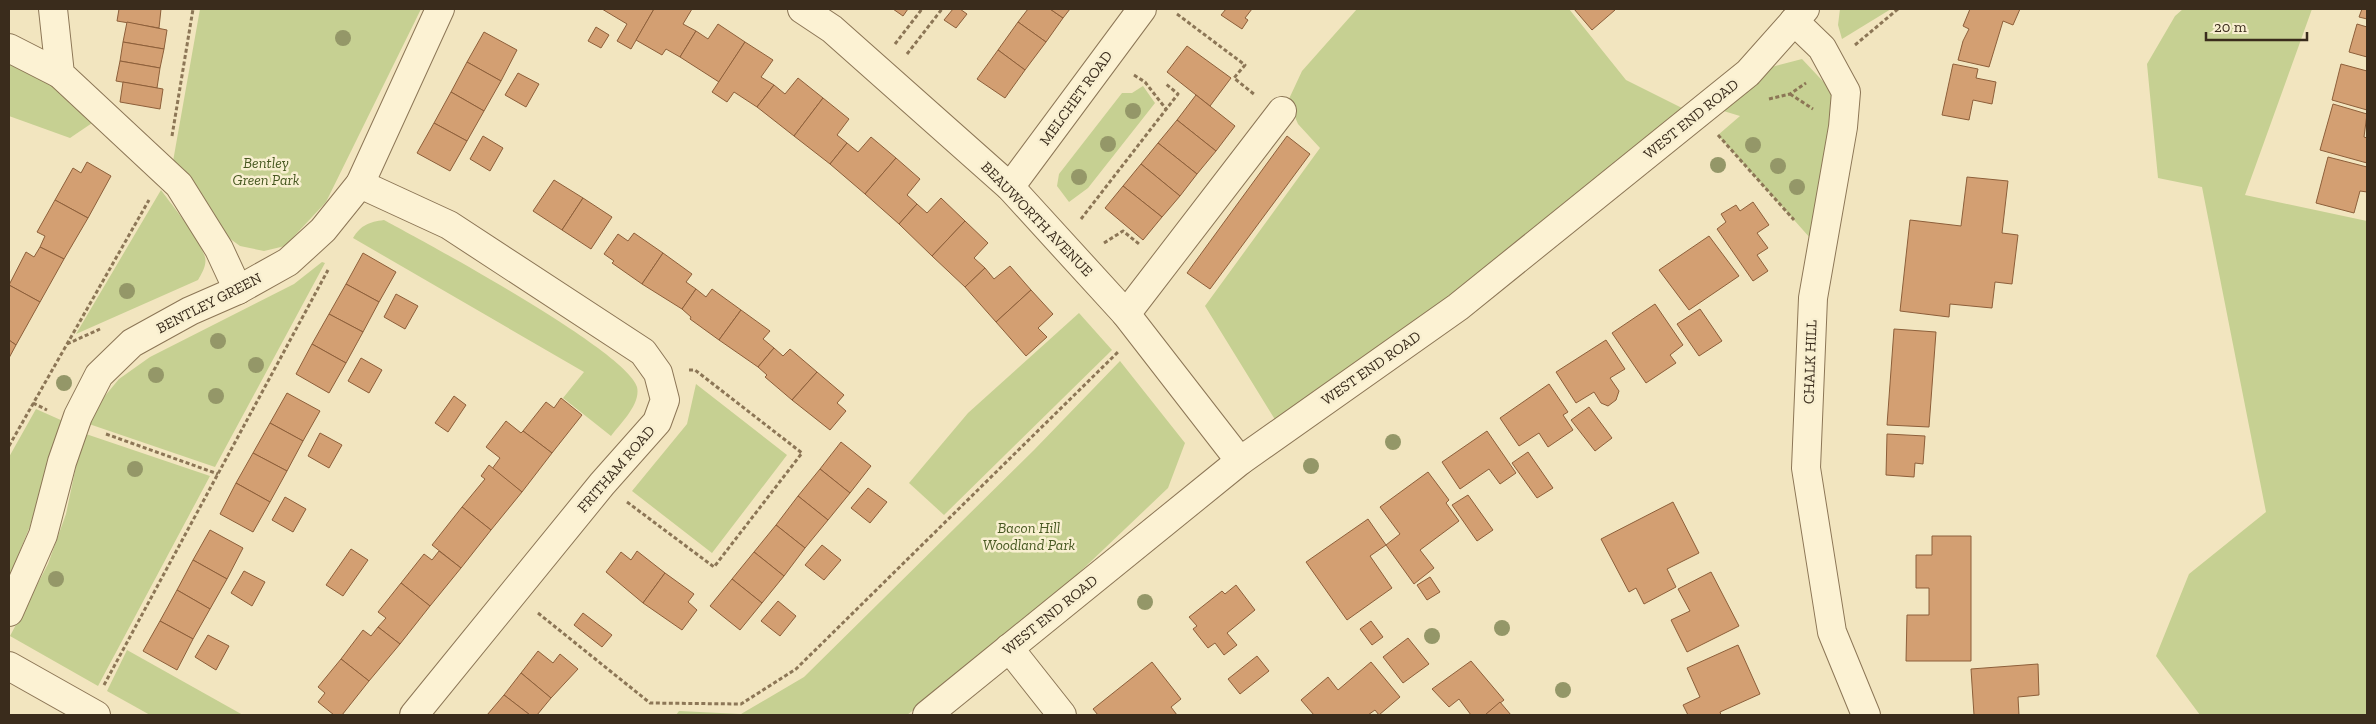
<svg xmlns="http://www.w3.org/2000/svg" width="2376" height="724" font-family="'Zilla Slab',serif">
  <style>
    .green { fill: #c6d092 }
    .building { fill: #d39f72; stroke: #8d5f3a }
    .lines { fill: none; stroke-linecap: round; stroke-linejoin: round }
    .minor-casing { stroke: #8c7656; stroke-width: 30 }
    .path { stroke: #8c7656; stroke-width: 3; stroke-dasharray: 4 2.5; stroke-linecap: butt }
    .minor { stroke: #fcf2d3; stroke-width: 28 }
    .tree { fill: #949768 }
    .labels { text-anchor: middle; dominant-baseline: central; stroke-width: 5; stroke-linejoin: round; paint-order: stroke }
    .street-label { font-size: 15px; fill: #3a2c1c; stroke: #f8efd0 }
    .park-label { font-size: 15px; font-style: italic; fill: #475821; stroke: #f8efd0 }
  </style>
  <rect width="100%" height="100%" fill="#f2e5bf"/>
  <g class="green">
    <path d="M200,9H421L326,202L285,246L264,251L240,246L229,238L199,190L172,167Z"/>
    <path d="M1357,9H1569L1626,80L1696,115L1282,431L1205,306L1320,148L1298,124L1288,101L1302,71Z"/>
    <path d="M1840,9H1891L1842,39L1838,25Z"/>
    <path d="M2183,9H2312L2245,195L2367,221V715H2200L2156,656L2189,574L2266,512L2202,187L2158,178L2147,64L2175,16Z"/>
    <path d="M9,55L52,78L98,119L70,138L9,116Z"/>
    <path d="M1802,59L1833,92L1843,127L1826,143L1811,239L1718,135L1740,116L1707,106L1748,73Z"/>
    <path d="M1143,86L1155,103L1088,188L1069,202L1057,186L1059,174L1122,93H1132Z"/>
    <path d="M161,190C174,208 198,236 205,257C207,265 202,273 198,280L76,334Z"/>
    <path d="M384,220C425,242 627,351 637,387C641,404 621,423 611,436L563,398L584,372L353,238C361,225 369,222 384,220Z"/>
    <path d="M322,262L325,263L215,467L89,424L104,397L119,379L150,357L294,284Z"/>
    <path d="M1079,313L1112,350L944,515L909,483L968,413Z"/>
    <path d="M1120,361L1185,443L1168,488L1021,628L907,715H676L679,711L741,714L804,677L1034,450Z"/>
    <path d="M696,384L787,455L712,553L632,491L687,424Z"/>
    <path d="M36,409L63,421L52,449L30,526L9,578V457Z"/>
    <path d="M83,433L210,476L98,686L10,636L48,564L66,514Z"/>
    <path d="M127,650L243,715H150L107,691Z"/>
  </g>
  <g class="building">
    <path d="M119,9H161L159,28L117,21Z"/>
    <path d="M602,9H654L631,49L617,41L627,24Z"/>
    <path d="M654,9H692L683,24L696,31L680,57L666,49L662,55L636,40Z"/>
    <path d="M893,9H908L903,16Z"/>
    <path d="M953,9H960L967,14L956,28L944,20Z"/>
    <path d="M1028,9H1050L1063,18L1046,42L1018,22Z"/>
    <path d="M1050,9H1070L1063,18Z"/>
    <path d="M1226,9H1252L1245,18L1248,20L1242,29L1221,15Z"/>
    <path d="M1574,9H1614L1615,10L1592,30Z"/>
    <path d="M1970,9H2020L2013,25L2003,21L1989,67L1958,60L1963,41L1969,29L1963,26Z"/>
    <path d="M2362,9H2367V19L2359,17Z"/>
    <path d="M127,22L167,30L164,49L123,42Z"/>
    <path d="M1018,22L1046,42L1025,70L998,50Z"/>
    <path d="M718,24L745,42L719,82L680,57L696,31L708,39Z"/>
    <path d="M2357,24L2367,27V57L2349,52Z"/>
    <path d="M596,27L609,35L601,48L588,41Z"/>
    <path d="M484,32L517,50L501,81L467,62Z"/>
    <path d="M123,42L164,49L160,68L120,61Z"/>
    <path d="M745,42L773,60L761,77L774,85L757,107L734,92L727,102L712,92Z"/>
    <path d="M1187,46L1231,78L1210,106L1167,72Z"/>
    <path d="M998,50L1025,70L1005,98L977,79Z"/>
    <path d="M120,61L160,68L157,88L116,81Z"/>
    <path d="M467,62L501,81L484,111L451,92Z"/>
    <path d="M1953,64L1978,69L1976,78L1996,82L1992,104L1973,100L1969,120L1942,115Z"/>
    <path d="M2341,64L2367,71V110L2332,100Z"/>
    <path d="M518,73L539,84L526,107L505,95Z"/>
    <path d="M798,78L823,98L794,136L757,107L774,85L785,94Z"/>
    <path d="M123,82L163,89L160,109L120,102Z"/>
    <path d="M451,92L484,111L467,141L434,123Z"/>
    <path d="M1196,95L1235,126L1216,151L1177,120Z"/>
    <path d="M823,98L849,119L837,135L847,143L830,164L794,136Z"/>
    <path d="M2333,104L2367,114L2364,137L2367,138V163L2320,150Z"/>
    <path d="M1177,120L1216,151L1197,174L1158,143Z"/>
    <path d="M434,123L467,141L450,171L417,153Z"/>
    <path d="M483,136L503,148L490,171L470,159Z"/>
    <path d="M1287,136L1310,154L1210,289L1187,273Z"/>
    <path d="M871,137L896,158L865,194L830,164L847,143L858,152Z"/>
    <path d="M1158,143L1197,174L1180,196L1141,164Z"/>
    <path d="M2328,157L2367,167V192L2360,191L2354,213L2316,203Z"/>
    <path d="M896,158L920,179L907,195L917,204L899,224L865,194Z"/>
    <path d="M87,162L111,176L88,218L55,200L73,168L81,173Z"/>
    <path d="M1141,164L1180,196L1162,217L1123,186Z"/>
    <path d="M1967,177L2008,181L2002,233L2018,235L2012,284L1995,282L1992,308L1950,304L1949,317L1900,311L1910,220L1961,226Z"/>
    <path d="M554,180L583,198L562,230L533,211Z"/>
    <path d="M1123,186L1162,217L1143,240L1105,208Z"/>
    <path d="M583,198L612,217L591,249L562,230Z"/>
    <path d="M941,198L965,221L932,256L899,224L917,204L927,213Z"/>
    <path d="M55,200L88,218L64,259L40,247L45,236L37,232Z"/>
    <path d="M1753,202L1769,225L1757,233L1768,248L1757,255L1768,271L1753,281L1717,229L1726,222L1721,214L1736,205L1740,211Z"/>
    <path d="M965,221L988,243L974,258L985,268L965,287L932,256Z"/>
    <path d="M634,233L663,253L642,284L612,263L614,261L604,254L618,234L628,241Z"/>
    <path d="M1709,236L1739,276L1689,310L1659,270Z"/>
    <path d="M40,247L64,259L40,302L9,285L26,252L34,257Z"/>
    <path d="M363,253L396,272L379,302L346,284Z"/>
    <path d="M663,253L692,274L686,282L696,289L682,309L642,284Z"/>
    <path d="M1010,266L1031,290L996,322L965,287L985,268L994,279Z"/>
    <path d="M346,284L379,302L363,332L329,314Z"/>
    <path d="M9,285L40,302L16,345L9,340Z"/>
    <path d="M696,289L706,297L712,289L741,310L719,340L690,319L691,317L682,309Z"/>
    <path d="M1031,290L1053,314L1038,328L1047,337L1026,356L996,322Z"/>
    <path d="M396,294L418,306L405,329L384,317Z"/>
    <path d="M1655,304L1683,345L1670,355L1676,363L1646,383L1612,333Z"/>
    <path d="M1700,309L1722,341L1699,356L1677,324Z"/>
    <path d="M741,310L770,331L763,339L774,348L758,367L719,340Z"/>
    <path d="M329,314L363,332L346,363L312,344Z"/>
    <path d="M1894,329L1936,332L1929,427L1887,425Z"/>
    <path d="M9,340L16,345L9,358Z"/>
    <path d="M1606,340L1625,369L1610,378L1619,391L1616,400L1608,406L1601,403L1594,392L1576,403L1556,372Z"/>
    <path d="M312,344L346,363L329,393L296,374Z"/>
    <path d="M774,348L783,356L790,349L817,372L792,400L765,377L767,375L758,367Z"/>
    <path d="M361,358L382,370L369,393L348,381Z"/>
    <path d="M817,372L844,395L837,403L846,411L830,430L792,400Z"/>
    <path d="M1549,384L1568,412L1563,415L1573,430L1548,447L1539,433L1519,446L1500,418Z"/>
    <path d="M287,393L320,411L303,441L270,423Z"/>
    <path d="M454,396L466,405L448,432L435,423Z"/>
    <path d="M561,398L582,415L552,453L523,431L546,402L554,408Z"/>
    <path d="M1589,407L1612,438L1595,451L1571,420Z"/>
    <path d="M506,421L521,433L523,431L552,453L522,492L492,469L500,458L486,447Z"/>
    <path d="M270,423L303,441L287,471L253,453Z"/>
    <path d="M1487,431L1516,473L1500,484L1489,469L1460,489L1442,462Z"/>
    <path d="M320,433L342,445L329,468L308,456Z"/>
    <path d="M1887,434L1925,436L1923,464L1915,463L1914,477L1886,475Z"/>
    <path d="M841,442L871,466L850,493L820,469Z"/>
    <path d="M1528,452L1553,488L1537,498L1512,463Z"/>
    <path d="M253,453L287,471L270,502L236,483Z"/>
    <path d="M489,465L522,492L491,530L462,507L485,479L481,476Z"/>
    <path d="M820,469L850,493L828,520L798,496Z"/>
    <path d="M1428,472L1449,500L1446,503L1459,521L1420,550L1434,568L1414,584L1386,545L1400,534L1380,507Z"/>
    <path d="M236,483L270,502L253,532L220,514Z"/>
    <path d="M868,488L887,502L870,523L851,508Z"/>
    <path d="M1468,495L1493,530L1477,541L1452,505Z"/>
    <path d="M798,496L828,520L805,548L776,525Z"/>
    <path d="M285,497L306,509L293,532L272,520Z"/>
    <path d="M1673,502L1699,553L1667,569L1676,587L1644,604L1636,588L1629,592L1601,539Z"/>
    <path d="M462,507L491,530L461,568L432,545Z"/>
    <path d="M1368,519L1386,545L1370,556L1392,588L1347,620L1306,562Z"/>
    <path d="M776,525L805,548L784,576L754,552Z"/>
    <path d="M210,530L243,548L227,579L193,560Z"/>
    <path d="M1932,536H1971V661H1906L1907,615H1929V588H1916V555H1932Z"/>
    <path d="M822,545L841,560L824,580L805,565Z"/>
    <path d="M351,549L368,560L343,596L326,585Z"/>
    <path d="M439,551L461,568L430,606L401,583L424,554L432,560Z"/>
    <path d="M637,551L665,573L643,603L606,572L621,552L631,560Z"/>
    <path d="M754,552L784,576L762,603L732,579Z"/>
    <path d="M193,560L227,579L210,609L177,590Z"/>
    <path d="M244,571L265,582L252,606L231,593Z"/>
    <path d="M1711,572L1739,626L1687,652L1671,620L1690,611L1678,589Z"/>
    <path d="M665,573L694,594L688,602L697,610L682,630L643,603Z"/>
    <path d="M1430,577L1440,592L1427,600L1417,585Z"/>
    <path d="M732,579L762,603L740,630L710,606Z"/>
    <path d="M401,583L430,606L400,644L378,627L386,618L378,612Z"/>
    <path d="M1236,585L1255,610L1227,633L1237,645L1224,655L1215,643L1208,648L1193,629L1197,626L1189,617L1222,591L1225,594Z"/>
    <path d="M177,590L210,609L193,639L160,621Z"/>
    <path d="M778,601L796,616L780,636L761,621Z"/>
    <path d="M583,613L612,635L602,647L574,625Z"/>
    <path d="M160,621L193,639L177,670L143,651Z"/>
    <path d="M1371,621L1383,637L1372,645L1360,629Z"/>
    <path d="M378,627L400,644L369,681L341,659L363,630L371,636Z"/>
    <path d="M208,635L229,646L216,670L195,657Z"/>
    <path d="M1408,638L1429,664L1403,683L1383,657Z"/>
    <path d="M1738,645L1760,694L1720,712L1721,715H1688L1683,705L1700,697L1687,668Z"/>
    <path d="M538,651L553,663L560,654L578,669L551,698L521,673Z"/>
    <path d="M1257,656L1269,671L1240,694L1228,679Z"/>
    <path d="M341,659L369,681L342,715H334L318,702L325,693L318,687Z"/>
    <path d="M1471,661L1504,700L1485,715H1471L1459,699L1449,707L1432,689Z"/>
    <path d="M1152,662L1181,699L1171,707L1177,715H1098L1093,709Z"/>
    <path d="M1371,662L1400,697L1379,715L1375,710L1368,715H1314L1301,700L1328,677L1338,690Z"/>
    <path d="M2038,664L2039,695L2018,697L2019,715H1974L1971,669Z"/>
    <path d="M521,673L551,698L537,715H530L504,695Z"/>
    <path d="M504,695L530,715H487Z"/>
    <path d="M1500,702L1511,715H1485Z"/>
  </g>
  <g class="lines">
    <g class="minor-casing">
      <g id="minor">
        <path d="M53,9L60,74L179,185L219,249L238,290"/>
        <path d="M802,9L832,29L1010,187L1126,314L1240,461"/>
        <path d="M1794,21L1822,48L1846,92L1843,127L1813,298L1806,468L1832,632L1866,715"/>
        <path d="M9,48L60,74"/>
        <path d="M360,184L449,225L643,352L658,373L665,400L657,422L602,484L414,715"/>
        <path d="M1010,187L1142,9"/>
        <path d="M1126,314L1282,111"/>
        <path d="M9,612L43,535L62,462L78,416L99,375L132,343L190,311L238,290L288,262L323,230L360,184L440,9"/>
        <path d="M1009,648L1062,715"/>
        <path d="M9,666L96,715"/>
        <path d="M927,715L1240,461L1458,307L1748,73L1805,9"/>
      </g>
    </g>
    <g class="path">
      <path d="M1177,14L1245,65L1234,78L1255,95"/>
      <path d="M895,44L922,9"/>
      <path d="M1855,45L1898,9"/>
      <path d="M907,54L942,9"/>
      <path d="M1134,75L1145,82L1166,109"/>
      <path d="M1790,94L1813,109"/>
      <path d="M1769,99L1790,94L1806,83"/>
      <path d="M1718,135L1794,220"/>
      <path d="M172,136L193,9"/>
      <path d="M1081,219L1178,94L1166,84"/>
      <path d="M1104,243L1123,231L1139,244"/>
      <path d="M67,344L100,329"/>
      <path d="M33,403L47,410"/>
      <path d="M106,434L218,474"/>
      <path d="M9,446L149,200"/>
      <path d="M627,502L714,567L802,453L695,370H689"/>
      <path d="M538,613L650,703L741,704L796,669L1118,352"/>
      <path d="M104,685L328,270"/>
    </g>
    <use href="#minor" class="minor"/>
  </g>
  <g class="tree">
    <circle cx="343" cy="38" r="8"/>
    <circle cx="1133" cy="111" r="8"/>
    <circle cx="1108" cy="144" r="8"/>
    <circle cx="1753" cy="145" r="8"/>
    <circle cx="1718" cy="165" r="8"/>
    <circle cx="1778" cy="166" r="8"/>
    <circle cx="1079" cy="177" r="8"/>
    <circle cx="1797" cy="187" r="8"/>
    <circle cx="127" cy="291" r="8"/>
    <circle cx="218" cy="341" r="8"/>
    <circle cx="256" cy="365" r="8"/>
    <circle cx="156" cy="375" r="8"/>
    <circle cx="64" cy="383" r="8"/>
    <circle cx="216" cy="396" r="8"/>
    <circle cx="1393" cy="442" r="8"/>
    <circle cx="1311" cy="466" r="8"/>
    <circle cx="135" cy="469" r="8"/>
    <circle cx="56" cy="579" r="8"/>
    <circle cx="1145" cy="602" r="8"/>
    <circle cx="1502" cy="628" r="8"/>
    <circle cx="1432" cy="636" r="8"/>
    <circle cx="1563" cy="690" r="8"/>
  </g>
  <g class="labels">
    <g class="street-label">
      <text transform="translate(1076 98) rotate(-54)">MELCHET ROAD</text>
      <text transform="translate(1691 119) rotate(-39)">WEST END ROAD</text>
      <text transform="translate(1037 219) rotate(46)">BEAUWORTH AVENUE</text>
      <text transform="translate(209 303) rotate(-27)">BENTLEY GREEN</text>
      <text transform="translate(1810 362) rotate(-88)">CHALK HILL</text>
      <text transform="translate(1371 368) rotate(-35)">WEST END ROAD</text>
      <text transform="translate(616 469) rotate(-49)">FRITHAM ROAD</text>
      <text transform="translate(1050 615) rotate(-39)">WEST END ROAD</text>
    </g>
    <g class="park-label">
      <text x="266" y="163">Bentley<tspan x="266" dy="17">Green Park</tspan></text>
      <text x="1029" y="528">Bacon Hill<tspan x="1029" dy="17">Woodland Park</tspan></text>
    </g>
  </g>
  <rect width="2376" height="724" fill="none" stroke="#3a2c1c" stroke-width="20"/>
  <path d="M2206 32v8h101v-8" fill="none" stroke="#3a2c1c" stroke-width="2.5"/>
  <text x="2214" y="32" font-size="15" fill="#3a2c1c" stroke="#f8efd0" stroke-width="4" paint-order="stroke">20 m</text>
</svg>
